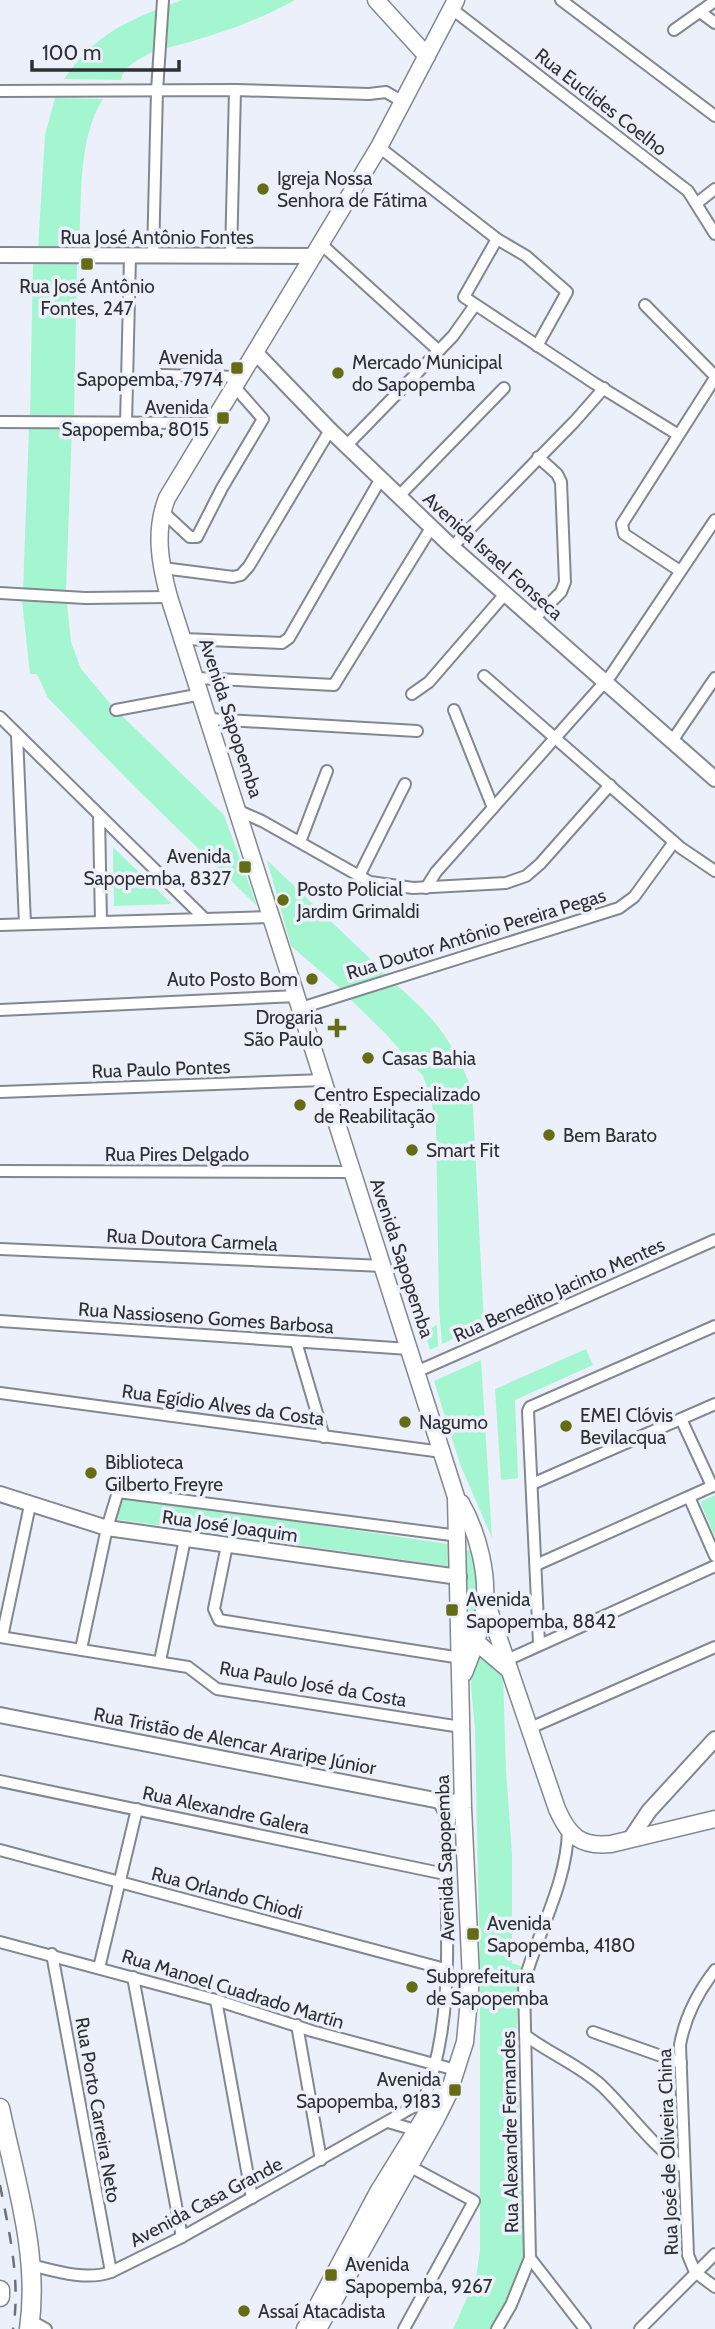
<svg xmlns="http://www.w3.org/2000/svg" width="715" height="2329" font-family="Cabin,sans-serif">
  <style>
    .green { fill: #a4f6d0 }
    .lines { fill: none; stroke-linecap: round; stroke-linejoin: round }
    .minor-casing { stroke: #838790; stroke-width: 14 }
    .tertiary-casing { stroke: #838790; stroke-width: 18 }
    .secondary-casing { stroke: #838790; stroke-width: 19 }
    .primary-casing { stroke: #838790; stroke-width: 21 }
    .minor { stroke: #fff; stroke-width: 10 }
    .tertiary { stroke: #fff; stroke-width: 14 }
    .secondary { stroke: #fff; stroke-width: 16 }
    .primary { stroke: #fff; stroke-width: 18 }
    .rail { stroke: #6d7076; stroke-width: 2.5; stroke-dasharray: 12 12; stroke-linecap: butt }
    .poi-dot { fill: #646d14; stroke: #ecf0fa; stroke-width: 2.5 }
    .labels { text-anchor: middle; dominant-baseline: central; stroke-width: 7; stroke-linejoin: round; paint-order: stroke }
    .street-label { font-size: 19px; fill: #2e3034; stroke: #ecf0fa }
    .poi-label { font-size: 19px; fill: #2e3034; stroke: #ecf0fa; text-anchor: start }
  </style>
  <rect width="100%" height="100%" fill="#ecf0fa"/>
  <g class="green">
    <path d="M182,0H295C255,22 211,37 167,48L169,5Z"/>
    <path d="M156,10L154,51C140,59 125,64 121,80L64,79C90,42 115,26 156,10Z"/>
    <path d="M55,98L103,99C77,139 82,201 79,249H38L45,135Z"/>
    <path d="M33,263L77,264L74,417L30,416Z"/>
    <path d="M29,428H72L66,591L23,590Z"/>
    <path d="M22,601L67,604L71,642L81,669L113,707L224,815L257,906L132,784L48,698L37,674H30Z"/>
    <path d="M113,847L118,852L172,904L114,906Z"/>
    <path d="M267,860L386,974L341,989L291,946Z"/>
    <path d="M393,982C435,1018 451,1038 472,1089L484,1324L442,1344L439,1308L436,1126L430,1095L423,1076L385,1033L348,997Z"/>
    <path d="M437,1325L438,1346L430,1350L424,1331Z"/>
    <path d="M586,1349L593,1365L515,1400L518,1478L501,1480L495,1389Z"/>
    <path d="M481,1360L492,1538L460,1464L434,1381Z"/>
    <path d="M715,1495V1537L701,1504L702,1501Z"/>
    <path d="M122,1496L448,1544V1566L114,1519Z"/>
    <path d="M469,1550L475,1553L478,1566L477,1619L472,1624L467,1625L463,1617L464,1551Z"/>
    <path d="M484,1656L503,1674L506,1771L512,1853V1963L521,1966C514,2024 517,2084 521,2142C524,2183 531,2229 522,2270C517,2290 504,2310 496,2329H453L476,2278L480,2250V1977L475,1729L471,1686V1665L477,1659Z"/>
  </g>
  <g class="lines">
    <g class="minor-casing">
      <g id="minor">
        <path d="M561,0L715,116"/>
        <path d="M452,9L688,191L715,234"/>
        <path d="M700,12L715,23"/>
        <path d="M674,30L715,1"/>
        <path d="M0,91L235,90L369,94L386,92L403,102"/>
        <path d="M379,147L497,239L464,297L594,383L677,434"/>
        <path d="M697,203L715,189"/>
        <path d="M497,239L526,256L567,292L537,346"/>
        <path d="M321,244L439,351"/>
        <path d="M153,256L157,91L163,0"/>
        <path d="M231,256L235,90"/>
        <path d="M645,305L715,376"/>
        <path d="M160,375L240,377"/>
        <path d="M0,422L212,423"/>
        <path d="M126,424L130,256"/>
        <path d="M346,446L453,336L475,305"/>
        <path d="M398,497L504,388"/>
        <path d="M162,511L190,537H197L222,488L263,419L234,386"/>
        <path d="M452,547L575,421L604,388"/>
        <path d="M163,568L233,577L241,575L249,566L330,430"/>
        <path d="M680,571L624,534L622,524L715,378"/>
        <path d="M0,593L85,598L169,597"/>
        <path d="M534,619L561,592L565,582L561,482L557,474L538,457"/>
        <path d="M184,639L282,643L289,638L380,480"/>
        <path d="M484,676L681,848L715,871"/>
        <path d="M197,678L334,685L431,528"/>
        <path d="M412,694L429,682L505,594"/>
        <path d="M116,710L202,694"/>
        <path d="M454,710L493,808"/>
        <path d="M0,717L205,919"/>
        <path d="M210,719L417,731"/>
        <path d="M17,735L25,924"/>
        <path d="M672,741L715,678"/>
        <path d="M239,811L262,821L370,882L413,888L506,883L526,876L540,864L610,785"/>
        <path d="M99,815L101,922"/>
        <path d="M300,842L327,771"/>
        <path d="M359,876L405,784"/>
        <path d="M426,888L436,872L611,675L715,520"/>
        <path d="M0,925L272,917"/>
        <path d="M301,1008L619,908L634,897L674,842"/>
        <path d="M0,1010L297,996"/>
        <path d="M0,1092L324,1080"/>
        <path d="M0,1171L353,1172"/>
        <path d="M0,1249L383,1266"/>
        <path d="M0,1321L409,1349"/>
        <path d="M296,1342L324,1437"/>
        <path d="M416,1372L715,1240"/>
        <path d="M0,1393L442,1452"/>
        <path d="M681,1419L712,1486"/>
        <path d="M532,1484L715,1404"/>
        <path d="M689,1497L715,1556"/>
        <path d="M227,1545L214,1609L219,1620L461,1658"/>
        <path d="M536,1565L715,1485"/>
        <path d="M0,1637L188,1667L217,1689L461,1727"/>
        <path d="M2,1637L30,1505"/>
        <path d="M539,1643L528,1411L530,1407L715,1326"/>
        <path d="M81,1649L107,1528L118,1492L459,1536"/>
        <path d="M507,1660L715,1566"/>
        <path d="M160,1661L185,1539"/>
        <path d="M530,1728L715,1647"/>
        <path d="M0,1781L445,1874"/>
        <path d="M0,1850L445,1969"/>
        <path d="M0,1942L216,2000L312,2031L456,2070"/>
        <path d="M52,1954L111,2272"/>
        <path d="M99,1968L137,1809"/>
        <path d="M715,1970C698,1992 685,2017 680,2045L688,2255L695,2272L715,2287"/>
        <path d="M133,1977L182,2237"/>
        <path d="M216,2000L252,2198"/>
        <path d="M297,2025L321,2160"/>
        <path d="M593,2032L681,2063"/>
        <path d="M525,2035C550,2054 579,2065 602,2086C630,2113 651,2145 683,2167"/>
        <path d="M424,2099C457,2015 445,1918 446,1830L450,1817L463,1808"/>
        <path d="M388,2122L422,2132"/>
        <path d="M530,2258L585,2329"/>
        <path d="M31,2265C55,2271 86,2281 111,2272L182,2237L438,2093"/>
        <path d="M30,2320L46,2329"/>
        <path d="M404,2329L474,2201L411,2167"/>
        <path d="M497,2329L511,2305L530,2258L524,1982C538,1932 567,1883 568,1830"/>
        <path d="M640,2329L715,2254"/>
      </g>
    </g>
    <g class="tertiary-casing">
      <g id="tertiary">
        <path d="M0,255L314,256"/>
        <path d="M255,352L330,430L452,547L715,779"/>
        <path d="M0,1494L107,1528L459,1577"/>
        <path d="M0,1715L440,1801L463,1802"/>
        <path d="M440,1801L446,1811L448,1822"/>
        <path d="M631,1838L649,1811L715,1739"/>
      </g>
    </g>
    <g class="secondary-casing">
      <g id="secondary">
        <path d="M376,0L427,56"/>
        <path d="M461,1503C478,1533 489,1575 484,1610C481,1631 472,1653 464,1673"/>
        <path d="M485,1598L557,1809C569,1836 580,1847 611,1844L715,1819"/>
        <path d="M468,1635L508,1669"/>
        <path d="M305,2329L378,2192L433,2103"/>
        <path d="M318,2329L436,2119L448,2095L465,2042L471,1979L463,1808L456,1497L169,597C160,564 154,531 167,498L379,147L456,0"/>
      </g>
    </g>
    <g class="primary-casing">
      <g id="primary">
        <path d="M0,2108C15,2180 40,2255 29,2329"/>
        <path d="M0,2290V2297"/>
      </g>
    </g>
    <use href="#minor" class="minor"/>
    <use href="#tertiary" class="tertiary"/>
    <use href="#secondary" class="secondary"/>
    <use href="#primary" class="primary"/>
    <path class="rail" d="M0,2185C9,2231 21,2281 13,2329"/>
  </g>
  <g class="poi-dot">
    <circle cx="263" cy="189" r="7"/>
    <rect x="80" y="257" width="14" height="14" rx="3.5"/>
    <rect x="230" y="361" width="14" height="14" rx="3.5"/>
    <circle cx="338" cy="373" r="7"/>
    <rect x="216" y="411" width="14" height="14" rx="3.5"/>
    <rect x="238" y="860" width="14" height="14" rx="3.5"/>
    <circle cx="283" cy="900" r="7"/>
    <circle cx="312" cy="979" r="7"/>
    <path d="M333.5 1017.5h7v7h7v7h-7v7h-7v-7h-7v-7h7z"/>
    <circle cx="368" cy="1058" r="7"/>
    <circle cx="300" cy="1105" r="7"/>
    <circle cx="549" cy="1135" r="7"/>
    <circle cx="412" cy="1150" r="7"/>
    <circle cx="405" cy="1422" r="7"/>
    <circle cx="566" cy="1426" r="7"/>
    <circle cx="91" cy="1473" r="7"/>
    <rect x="445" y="1603" width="14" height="14" rx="3.5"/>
    <rect x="466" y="1927" width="14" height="14" rx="3.5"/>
    <circle cx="412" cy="1987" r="7"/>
    <rect x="448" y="2083" width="14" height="14" rx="3.5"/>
    <rect x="324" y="2268" width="14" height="14" rx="3.5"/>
    <circle cx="244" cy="2311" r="7"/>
  </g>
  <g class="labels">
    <g class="street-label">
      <text transform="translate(601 102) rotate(38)">Rua Euclides Coelho</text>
      <text x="157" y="237">Rua José Antônio Fontes</text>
      <text transform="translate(493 556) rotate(42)">Avenida Israel Fonseca</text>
      <text transform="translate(231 718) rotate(72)">Avenida Sapopemba</text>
      <text transform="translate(476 934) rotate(-17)">Rua Doutor Antônio Pereira Pegas</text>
      <text transform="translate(161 1069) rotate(-2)">Rua Paulo Pontes</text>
      <text x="177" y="1154">Rua Pires Delgado</text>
      <text transform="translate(192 1240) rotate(3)">Rua Doutora Carmela</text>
      <text transform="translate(402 1258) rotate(72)">Avenida Sapopemba</text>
      <text transform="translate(559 1290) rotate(-24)">Rua Benedito Jacinto Mentes</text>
      <text transform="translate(206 1318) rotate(4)">Rua Nassioseno Gomes Barbosa</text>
      <text transform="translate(223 1405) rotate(8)">Rua Egídio Alves da Costa</text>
      <text transform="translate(230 1526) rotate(8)">Rua José Joaquim</text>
      <text transform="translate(313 1684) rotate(10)">Rua Paulo José da Costa</text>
      <text transform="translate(235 1741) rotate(11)">Rua Tristão de Alencar Araripe Júnior</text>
      <text transform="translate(226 1810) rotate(12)">Rua Alexandre Galera</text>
      <text transform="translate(445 1858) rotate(-92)">Avenida Sapopemba</text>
      <text transform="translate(227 1893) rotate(15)">Rua Orlando Chiodi</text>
      <text transform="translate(233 1989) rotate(17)">Rua Manoel Cuadrado Martín</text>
      <text transform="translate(98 2110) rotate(80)">Rua Porto Carreira Neto</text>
      <text transform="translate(510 2132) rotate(-91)">Rua Alexandre Fernandes</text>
      <text transform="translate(668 2152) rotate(-92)">Rua José de Oliveira China</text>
      <text transform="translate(206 2202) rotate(-28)">Avenida Casa Grande</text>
    </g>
    <g class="poi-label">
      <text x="277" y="178">Igreja Nossa<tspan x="277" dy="22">Senhora de Fátima</tspan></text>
      <text x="87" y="286" text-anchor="middle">Rua José Antônio<tspan x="87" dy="22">Fontes, 247</tspan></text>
      <text x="223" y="357" text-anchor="end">Avenida<tspan x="223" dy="22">Sapopemba, 7974</tspan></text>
      <text x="352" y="362">Mercado Municipal<tspan x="352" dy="22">do Sapopemba</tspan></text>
      <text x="209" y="407" text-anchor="end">Avenida<tspan x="209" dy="22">Sapopemba, 8015</tspan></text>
      <text x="231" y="856" text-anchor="end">Avenida<tspan x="231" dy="22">Sapopemba, 8327</tspan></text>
      <text x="297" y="889">Posto Policial<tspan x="297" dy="22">Jardim Grimaldi</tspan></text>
      <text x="298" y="979" text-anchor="end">Auto Posto Bom</text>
      <text x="323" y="1017" text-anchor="end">Drogaria<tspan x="323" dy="22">São Paulo</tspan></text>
      <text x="382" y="1058">Casas Bahia</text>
      <text x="314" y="1094">Centro Especializado<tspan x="314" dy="22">de Reabilitação</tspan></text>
      <text x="563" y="1135">Bem Barato</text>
      <text x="426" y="1150">Smart Fit</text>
      <text x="580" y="1415">EMEI Clóvis<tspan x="580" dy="22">Bevilacqua</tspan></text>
      <text x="419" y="1422">Nagumo</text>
      <text x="105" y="1462">Biblioteca<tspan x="105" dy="22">Gilberto Freyre</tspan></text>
      <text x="466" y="1599">Avenida<tspan x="466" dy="22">Sapopemba, 8842</tspan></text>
      <text x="487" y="1923">Avenida<tspan x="487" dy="22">Sapopemba, 4180</tspan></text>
      <text x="426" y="1976">Subprefeitura<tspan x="426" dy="22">de Sapopemba</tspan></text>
      <text x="441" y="2079" text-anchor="end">Avenida<tspan x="441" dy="22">Sapopemba, 9183</tspan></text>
      <text x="345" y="2264">Avenida<tspan x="345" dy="22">Sapopemba, 9267</tspan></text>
      <text x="258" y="2311">Assaí Atacadista</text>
    </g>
  </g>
  <path d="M32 60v10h147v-10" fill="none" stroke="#2e3034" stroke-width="3.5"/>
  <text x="42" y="60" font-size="21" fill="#2e3034" stroke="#ecf0fa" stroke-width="5" paint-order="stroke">100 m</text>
</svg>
